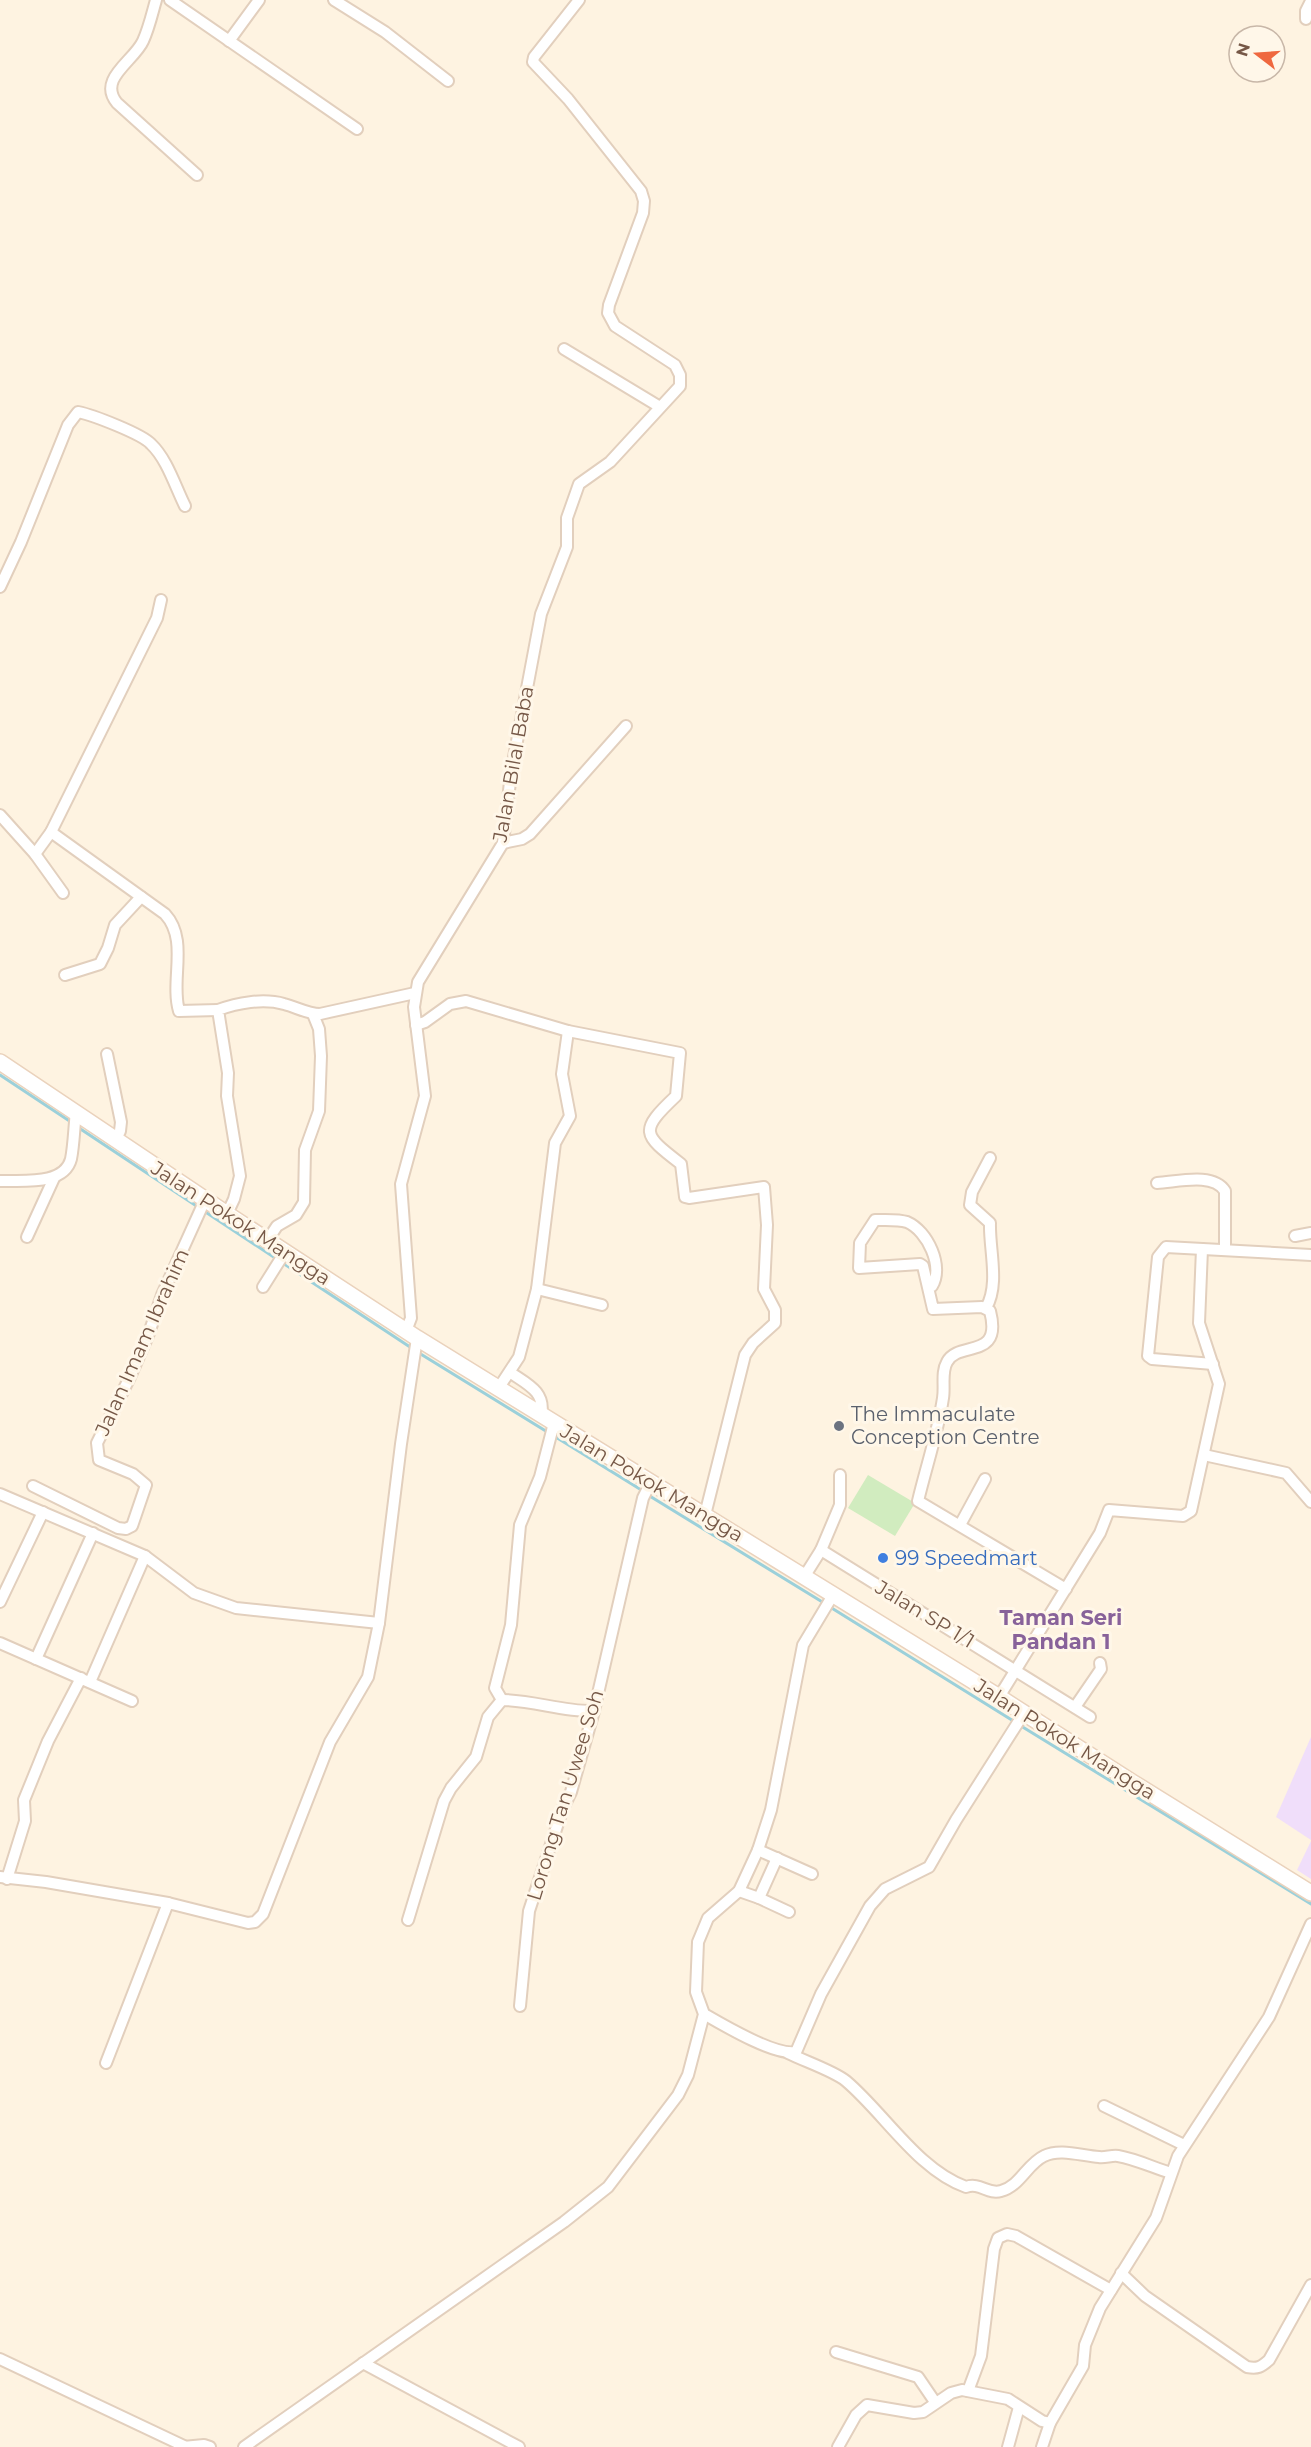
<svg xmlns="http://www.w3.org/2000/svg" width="1311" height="2447" font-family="Montserrat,sans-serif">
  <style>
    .education { fill: #f0defa }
    .green { fill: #d1ecbf }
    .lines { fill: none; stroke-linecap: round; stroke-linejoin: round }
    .stream { stroke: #9bd0da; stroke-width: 3 }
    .minor-casing { stroke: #e2cfbd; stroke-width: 14 }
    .secondary-casing { stroke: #ead2bc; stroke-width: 18 }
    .minor { stroke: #fff; stroke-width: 10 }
    .secondary { stroke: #fff; stroke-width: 15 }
    .worship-dot { fill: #6b7280; stroke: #fff7e9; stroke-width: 2 }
    .shop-dot { fill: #3f7fe0; stroke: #fff7e9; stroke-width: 2 }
    .labels { text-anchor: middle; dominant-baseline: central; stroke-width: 6; stroke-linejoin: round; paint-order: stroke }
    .street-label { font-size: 20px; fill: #765847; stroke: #fff7e9 }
    .worship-label { font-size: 20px; fill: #5b616d; stroke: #fff7e9; text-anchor: start }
    .shop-label { font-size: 20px; fill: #366cbe; stroke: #fff7e9; text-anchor: start }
    .neighbourhood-label { font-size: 21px; font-weight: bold; fill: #88629a; stroke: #fff7e9 }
  </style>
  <rect width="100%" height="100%" fill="#fef3e1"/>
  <g class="education">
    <path d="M1311,1737V1840L1276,1817Z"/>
    <path d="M1311,1841V1879L1297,1870Z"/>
  </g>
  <path class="green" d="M868,1475L915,1503L895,1536L848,1508Z"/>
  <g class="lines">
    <g class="stream">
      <path d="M0,1075L71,1122"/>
      <path d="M76,1126L198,1207"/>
      <path d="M204,1211L413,1349"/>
      <path d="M419,1353L549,1433"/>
      <path d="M554,1436L643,1491"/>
      <path d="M648,1495L824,1603"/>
      <path d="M830,1607L1015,1722"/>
      <path d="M1021,1726L1311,1904"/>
    </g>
    <g class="minor-casing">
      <g id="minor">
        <path d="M156,0C152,14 149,28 143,41C134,61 97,79 117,103L197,175"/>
        <path d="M170,0L357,129"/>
        <path d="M334,0L385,32L448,81"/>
        <path d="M1306,19V11L1311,1"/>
        <path d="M229,41L259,0"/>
        <path d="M564,349L660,407"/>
        <path d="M0,587L21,542L68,425L78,412C93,415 142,434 151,444C167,459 175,486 185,506"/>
        <path d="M0,815L35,854L63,893"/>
        <path d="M51,832L165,914C189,940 170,980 179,1011L218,1010"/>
        <path d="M503,843L522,839L530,834L626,726"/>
        <path d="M35,854L51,832L157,618L161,600"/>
        <path d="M65,975L100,964L108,948L115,925L141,897"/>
        <path d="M416,1025L425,1022L450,1004L466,1001L568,1031L680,1053L676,1096C639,1131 642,1134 681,1164L685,1197L689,1198L764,1187L767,1225L764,1289L775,1310V1323L753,1343L745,1355L705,1515"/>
        <path d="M107,1054L121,1122L120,1131L116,1139"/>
        <path d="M0,1181C22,1180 64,1186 71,1159C74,1144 74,1128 76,1112"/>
        <path d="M1157,1183C1177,1182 1213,1172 1225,1191V1249"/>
        <path d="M227,1214L234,1199L240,1176L227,1096L228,1073L218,1010C237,1003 263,998 284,1004C296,1007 308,1014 320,1014L415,993"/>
        <path d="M1295,1236L1311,1233"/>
        <path d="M27,1237L54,1178"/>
        <path d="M267,1241L277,1226L296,1215L304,1202L305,1150L319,1111L321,1056L319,1029L313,1014"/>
        <path d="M263,1287L285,1252"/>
        <path d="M928,1287L932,1286C944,1267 928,1231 907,1222C898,1219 884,1220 875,1220L860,1243L859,1268L920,1264L923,1266L933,1309L982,1307L990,1311C1003,1361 958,1340 947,1362C941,1372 945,1387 943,1398C938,1432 926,1467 918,1501L1066,1589"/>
        <path d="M537,1289L602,1305"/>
        <path d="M986,1308C1000,1284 989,1249 990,1223L970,1205L972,1192L990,1158"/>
        <path d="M406,1331L411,1318L401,1184L425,1096L414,1007L418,982L503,843L511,773L541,614L567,547V518L579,484L610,462L680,386V375L675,365L615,326L608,313L609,305L643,213L644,201L641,191L568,99L533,62L534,57L579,0"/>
        <path d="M1213,1364L1152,1359L1148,1356L1158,1257L1166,1247L1311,1255"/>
        <path d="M511,1373C527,1384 546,1392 541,1415"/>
        <path d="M498,1389L519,1357L537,1289L555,1143L570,1116L562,1074L568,1031"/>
        <path d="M1204,1455L1286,1473L1311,1502"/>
        <path d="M33,1486L118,1528L126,1529L132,1526L146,1485L133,1474L99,1460L97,1443L130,1377L148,1336L162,1295L205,1200"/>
        <path d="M0,1494L145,1556L194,1593L236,1608L379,1623"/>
        <path d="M960,1525L985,1479"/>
        <path d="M821,1550L1090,1717"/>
        <path d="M804,1577L821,1550L840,1505V1475"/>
        <path d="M0,1602L43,1512"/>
        <path d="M0,1643L132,1701"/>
        <path d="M36,1659L93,1533"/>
        <path d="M90,1682L145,1556"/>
        <path d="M999,1697L1100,1533L1109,1510L1183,1516L1191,1511L1219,1384L1199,1323L1202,1249"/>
        <path d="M502,1700L495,1688L511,1625L520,1525L540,1477L554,1423"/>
        <path d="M1075,1707L1101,1669L1100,1663"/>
        <path d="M758,1850L812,1874"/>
        <path d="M0,1877L46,1882L168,1903"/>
        <path d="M7,1879L25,1821L24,1800L48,1741L81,1678"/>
        <path d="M739,1891L759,1898L777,1858"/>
        <path d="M759,1898L789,1912"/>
        <path d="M408,1920L444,1801L451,1788L476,1757L488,1717L502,1700C533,1700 563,1712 594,1711"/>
        <path d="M520,2006L529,1911L563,1808L571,1792L594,1711L643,1498L651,1482"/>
        <path d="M704,2014C723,2025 775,2056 796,2052L821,1994L870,1906L885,1889L929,1867L956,1820L1024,1713"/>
        <path d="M788,2053C804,2061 834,2071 846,2081C884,2113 918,2170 966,2187C980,2182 988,2195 1001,2191C1020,2186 1027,2164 1044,2156C1060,2148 1082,2156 1099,2157C1105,2158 1112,2155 1118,2156C1136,2159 1154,2168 1171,2173"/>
        <path d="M106,2063L168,1903L248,1923L255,1922L263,1914L330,1742L368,1677L379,1623L401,1444L417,1338"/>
        <path d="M1104,2106L1184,2145"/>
        <path d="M1121,2273L1145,2296L1247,2367C1258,2369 1261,2367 1269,2360L1311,2285"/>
        <path d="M836,2352L918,2377L935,2402"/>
        <path d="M0,2359L184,2446"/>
        <path d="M363,2363L519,2447"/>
        <path d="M968,2391L981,2356L994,2249L998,2238L1007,2234L1016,2236L1111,2290"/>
        <path d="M183,2447L204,2445L210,2447"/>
        <path d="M244,2447L564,2222L608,2187L678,2095L688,2075L704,2014L696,1992L698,1942L708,1918L739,1891L758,1850L771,1810L803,1645L833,1595"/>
        <path d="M838,2447L856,2415L867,2405L914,2413L923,2412L951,2393L962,2390L1008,2399L1042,2421L1050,2423L1083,2366L1085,2345L1100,2308L1156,2218L1178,2156L1269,2017L1311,1924"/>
        <path d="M1008,2447L1019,2407"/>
        <path d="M1042,2447L1050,2423"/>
      </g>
    </g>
    <g class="secondary-casing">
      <path id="secondary" d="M0,1062L227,1214L417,1338L999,1697L1132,1782L1311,1893"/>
    </g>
    <use href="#minor" class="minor"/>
    <use href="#secondary" class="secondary"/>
  </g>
  <circle class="worship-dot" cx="839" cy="1426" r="6"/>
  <circle class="shop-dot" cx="883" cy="1558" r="6"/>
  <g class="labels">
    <g class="street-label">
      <text transform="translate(513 764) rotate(-80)">Jalan Bilal Baba</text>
      <text transform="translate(241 1223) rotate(33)">Jalan Pokok Mangga</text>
      <text transform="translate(142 1342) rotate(-66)">Jalan Imam Ibrahim</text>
      <text transform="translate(652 1483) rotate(31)">Jalan Pokok Mangga</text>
      <text transform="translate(925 1614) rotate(31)">Jalan SP 1/1</text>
      <text transform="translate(1065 1739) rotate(32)">Jalan Pokok Mangga</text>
      <text transform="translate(565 1795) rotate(-73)">Lorong Tan Uwee Soh</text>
    </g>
    <g class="worship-label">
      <text x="851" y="1414">The Immaculate<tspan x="851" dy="23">Conception Centre</tspan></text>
    </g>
    <g class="shop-label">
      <text x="895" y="1558">99 Speedmart</text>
    </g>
    <g class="neighbourhood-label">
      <text x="1061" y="1617">Taman Seri<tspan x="1061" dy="24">Pandan 1</tspan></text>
    </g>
  </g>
  <g transform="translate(1257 54) rotate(287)"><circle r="28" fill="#fff7e9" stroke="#c8b7a8" stroke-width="1.5"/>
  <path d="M0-4.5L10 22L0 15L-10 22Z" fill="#ef683f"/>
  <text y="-9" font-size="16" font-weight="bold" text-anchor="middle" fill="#765847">N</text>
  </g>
</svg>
